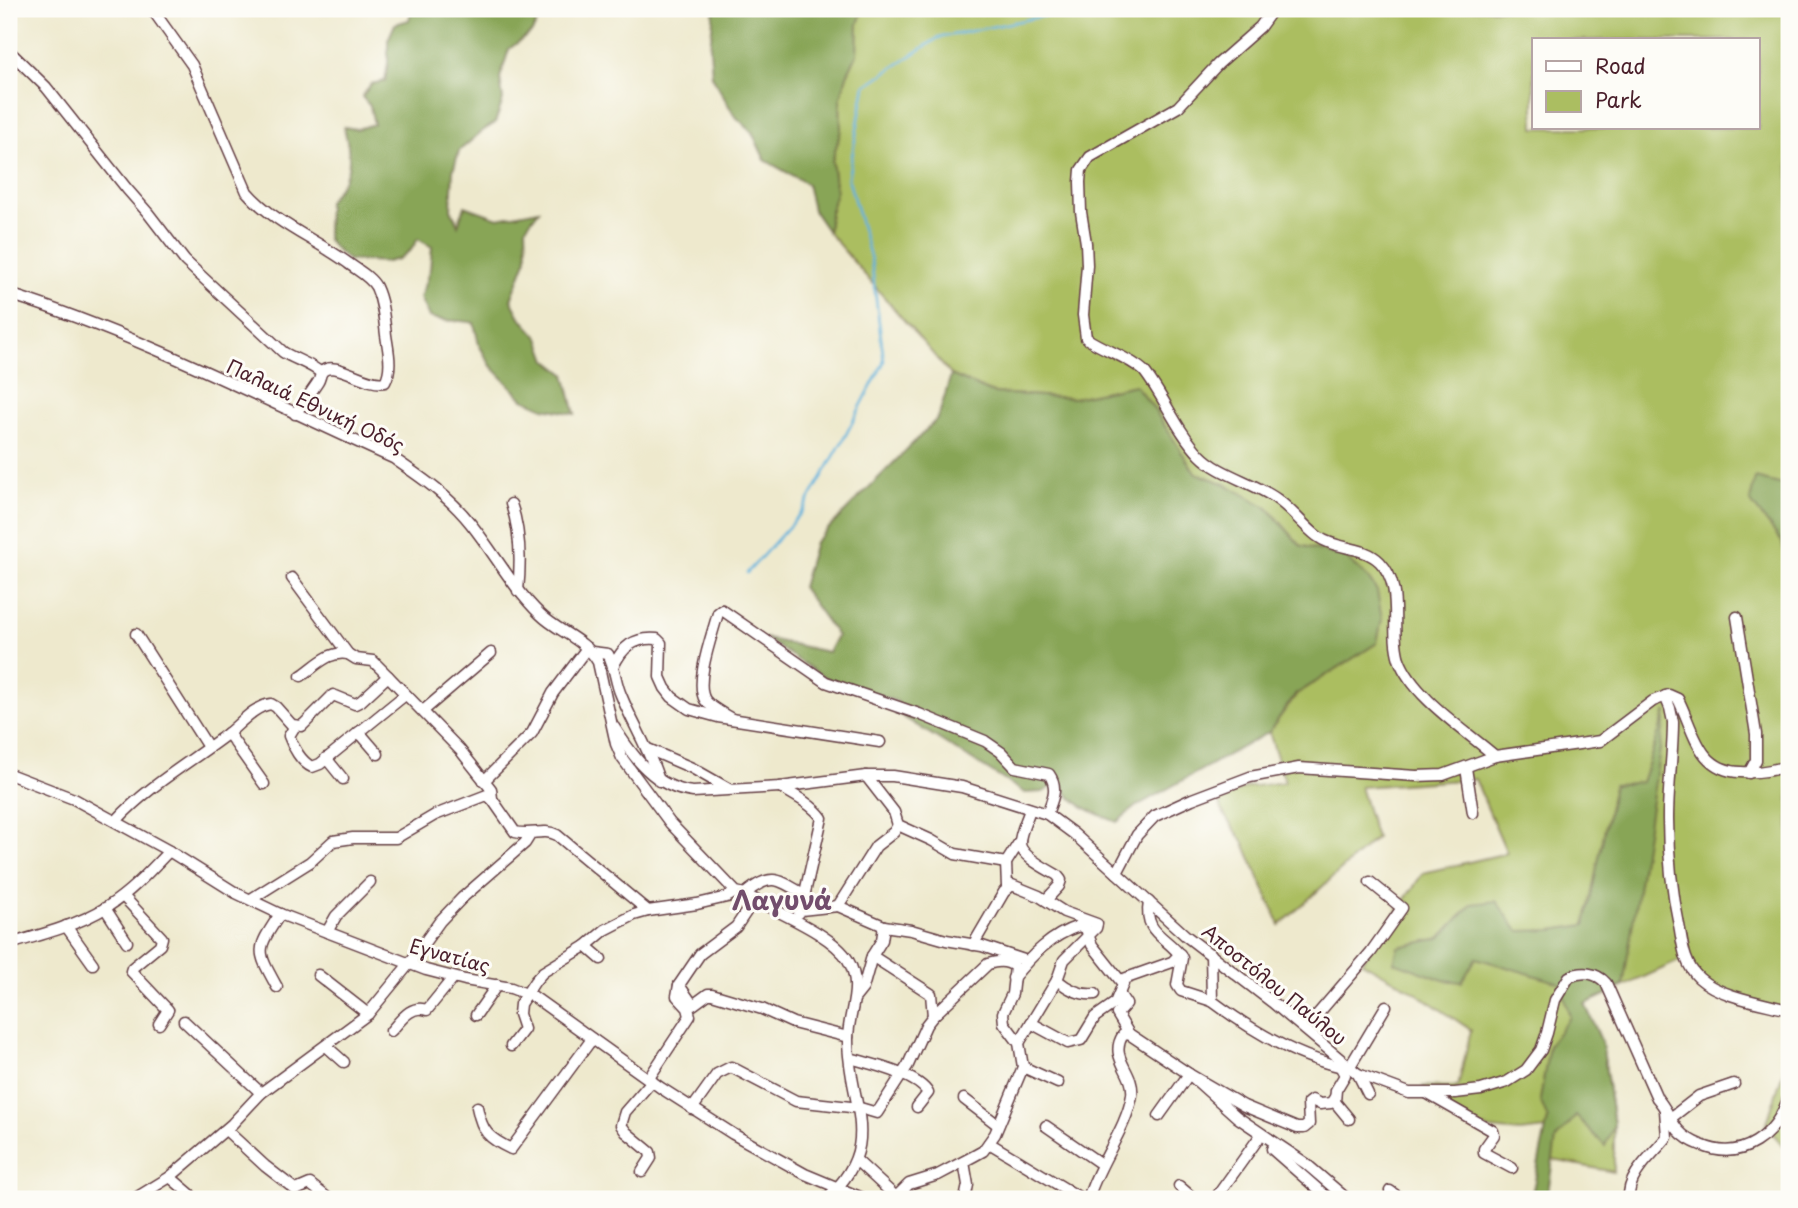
<svg xmlns="http://www.w3.org/2000/svg" width="1798" height="1208" font-family="'Playpen Sans',sans-serif">
  <style>
    .green { fill: #abbe61; stroke: #7a6e46; stroke-width: 2; fill-rule: evenodd }
    .forest { fill: #88a557; stroke: #696241; stroke-width: 2 }
    .lines { fill: none; stroke-linecap: round; stroke-linejoin: round }
    .stream { stroke: #62b2dc; stroke-width: 2.5 }
    .minor-casing { stroke: #633d43; stroke-width: 13 }
    .minor { stroke: #fff; stroke-width: 10 }
    .labels { text-anchor: middle; dominant-baseline: central; stroke-width: 6; stroke-linejoin: round; paint-order: stroke }
    .street-label { font-size: 19px; fill: #4a1f2b; stroke: #fdfcf7 }
    .district-label { font-size: 26px; font-weight: bold; fill: #724d6c; stroke: #fdfcf7 }
  </style>
  <rect width="100%" height="100%" fill="#fdfcf7"/>
  <filter id="ink" filterUnits="userSpaceOnUse"><feTurbulence type="fractalNoise" baseFrequency=".0143" numOctaves="2"/><feDisplacementMap in="SourceGraphic" scale="14" xChannelSelector="R" yChannelSelector="G"/><feConvolveMatrix kernelMatrix="1 2 1 2 8 2 1 2 1" color-interpolation-filters="sRGB"/></filter>
  <filter id="wash" filterUnits="userSpaceOnUse"><feTurbulence type="fractalNoise" baseFrequency=".00686" numOctaves="4" result="noise"/><feDisplacementMap in="SourceGraphic" scale="28" xChannelSelector="R" yChannelSelector="G"/><feGaussianBlur stdDeviation="1.57" result="paint"/><feColorMatrix in="noise" values="0 0 0 0 0 0 0 0 0 0 0 0 0 0 0 0 0 1.4 0 .05"/><feComposite in="paint" operator="in"/></filter>
  <g filter="url(#wash)">
    <rect width="100%" height="100%" fill="#eee9cd"/>
    <g class="green">
      <path d="M863,9H1789V1013L1702,990L1686,971L1681,960L1585,1004L1602,1043L1614,1125V1172L1548,1159L1546,1129L1520,1132L1481,1128L1426,1098L1423,1086L1458,1087L1471,1030L1410,989L1362,962L1423,873L1507,853L1475,779L1360,787L1376,838L1280,925L1243,841L1227,819L1217,800L1248,787L1285,782L1269,732L1297,694L1377,643L1346,558L1300,545L1268,508L1223,483L1195,473L1152,406L1135,385L1074,398L993,393L951,375L828,232L830,213L836,192L832,161L841,130L840,100L847,75L857,54L858,24ZM1534,40H1758V128H1534Z"/>
      <path d="M1789,1053V1152L1766,1126Z"/>
    </g>
    <g class="forest">
      <path d="M412,9H545L532,32L509,49L500,78L503,100L495,123L481,132L459,151L453,171L451,209L458,225L465,206L498,218L539,210L526,227L527,258L511,300L520,317L539,338L547,360L565,374L575,414L544,408L523,399L491,366L479,345L474,323C458,319 445,323 429,317L420,298L430,269L432,247L418,239L411,250L398,259L387,262L348,260L334,248L327,238L328,201C353,173 352,162 344,127L357,129L374,124L370,106L362,97L371,84L385,81L388,63V40L395,24L409,20Z"/>
      <path d="M714,9H863L858,24L857,54L847,75L840,100L841,130L832,161L836,192L830,213L828,232L813,210L807,184L765,160L752,132L734,115L712,76L710,48Z"/>
      <path d="M951,375L993,393L1074,398L1135,385L1152,406L1195,473L1223,483L1268,508L1300,545L1346,558L1368,578L1377,591L1382,619L1377,643L1295,695L1269,732L1135,807L1117,822C1096,814 1069,804 1060,782L1043,792L1025,793L897,713L898,702L826,678L764,638L828,652L837,636L802,587L815,542L938,418Z"/>
      <path d="M1755,478L1787,486L1789,484V576L1782,542L1750,501Z"/>
      <path d="M1666,711L1623,986L1585,1004L1602,1043L1614,1125L1605,1146L1576,1116L1556,1139L1547,1199H1531L1548,1119L1540,1100L1549,1045L1570,1017L1560,983L1476,958L1462,982L1443,980L1394,962L1398,947L1440,938L1472,904L1496,901L1518,931L1551,930L1585,925L1614,785L1642,782Z"/>
    </g>
    <g class="lines">
      <path class="stream" d="M747,573L802,512L841,444L884,362L871,260L848,178L865,86L938,38L1077,9"/>
    </g>
  </g>
  <g filter="url(#ink)">
    <g class="lines">
      <g class="minor-casing">
        <g id="minor">
          <path d="M152,9L192,65L247,192C274,223 315,239 348,263C357,270 371,277 376,287C383,302 384,319 386,335C388,350 393,368 385,382C367,387 333,358 322,372C320,375 320,379 318,382C311,393 303,403 295,414"/>
          <path d="M1273,9L1260,27L1218,64L1178,107L1090,157L1081,170L1080,182L1081,212L1086,243L1087,265L1083,315L1086,338C1105,351 1127,356 1144,371C1165,398 1177,431 1200,455C1219,475 1256,483 1278,500C1292,510 1303,525 1317,536C1335,550 1363,545 1380,562C1405,588 1389,628 1399,659C1412,696 1465,730 1495,756"/>
          <path d="M9,51L46,87L127,189L148,213L185,261L283,352C294,359 313,365 321,373"/>
          <path d="M9,294C142,336 266,401 393,458C422,478 449,496 471,524C495,554 512,587 540,614C558,632 585,639 598,662L616,744L622,758L670,823L736,892L745,894C773,911 832,933 848,960C864,987 848,1012 848,1039C848,1104 887,1144 826,1199"/>
          <path d="M511,504C521,532 521,562 518,591"/>
          <path d="M292,578L348,654L356,659L373,661L388,676"/>
          <path d="M1737,617L1756,734V760L1749,773"/>
          <path d="M136,634L208,747"/>
          <path d="M592,652L608,654C615,666 615,682 621,695C633,725 650,750 659,781"/>
          <path d="M613,667C622,647 634,637 657,639L661,643L660,677L665,688L672,697L689,709L718,717L880,742"/>
          <path d="M301,676C316,666 329,650 348,654"/>
          <path d="M1665,696L1670,708L1673,722C1673,754 1668,786 1668,819C1668,856 1672,893 1680,930C1683,948 1685,965 1699,978C1720,997 1763,1003 1789,1010"/>
          <path d="M423,711L491,653"/>
          <path d="M732,719C724,714 711,708 705,700C694,682 713,633 718,613L722,610L826,682L919,714L985,741L1001,752L1015,767L1049,774C1059,788 1052,800 1047,814"/>
          <path d="M295,726L289,736C293,747 301,762 312,767L320,764L405,695"/>
          <path d="M614,727C633,757 655,788 693,792L780,787L866,776H893L962,787L1047,814L1074,834L1186,936L1272,1002L1358,1074L1409,1093H1455L1481,1090L1507,1082L1526,1070L1541,1050L1547,1033L1555,1000L1569,977C1582,971 1596,972 1606,983L1657,1098C1666,1108 1670,1120 1678,1130C1684,1137 1693,1142 1701,1145C1742,1163 1777,1135 1789,1096"/>
          <path d="M359,732L378,754"/>
          <path d="M228,733L264,784"/>
          <path d="M648,749L692,768L729,789"/>
          <path d="M326,758L343,779"/>
          <path d="M1466,768L1473,813"/>
          <path d="M9,774L74,799L169,851L236,893L280,914L426,970L465,980L511,988L534,997L661,1088L733,1134L805,1174L865,1199"/>
          <path d="M866,776L894,812L898,825L931,840L955,854L1006,863"/>
          <path d="M484,781L532,733L553,693L587,648"/>
          <path d="M780,787C794,795 813,805 822,818L801,910"/>
          <path d="M1030,809C1027,820 1020,832 1020,842C1019,856 1047,869 1057,875L1061,880L1059,886L1046,900"/>
          <path d="M116,821C148,786 189,763 227,734C240,724 254,706 271,704L276,707L292,725L302,726L333,695L355,704L361,701L388,676L460,750L491,789L492,799L515,832C533,836 543,828 557,835L648,911"/>
          <path d="M1117,873L1137,835L1155,816L1192,799L1250,777L1299,768L1416,776L1443,775L1495,756L1600,741L1653,701L1669,695L1678,699C1694,730 1698,771 1741,772C1758,773 1773,771 1789,765"/>
          <path d="M1007,887L1006,863L1020,841"/>
          <path d="M745,894C771,872 778,879 805,895"/>
          <path d="M123,896L162,938L160,945L132,968L131,971L168,1010L159,1024"/>
          <path d="M251,899L310,862L333,841L353,838H396L435,815L487,795L492,799"/>
          <path d="M1149,902C1143,935 1168,936 1182,958L1177,985L1181,991L1212,1001"/>
          <path d="M105,908L127,942"/>
          <path d="M799,913L801,910L838,906"/>
          <path d="M66,926L93,964"/>
          <path d="M884,926L911,930L946,940L982,946L1027,961"/>
          <path d="M327,932L336,916L370,882"/>
          <path d="M9,944C41,935 78,925 107,907C131,892 150,871 169,851"/>
          <path d="M973,945L1004,892L1012,885L1039,896L1064,912L1097,924L1096,928L1064,960L1057,980L1031,1023"/>
          <path d="M586,946L601,959"/>
          <path d="M1211,954L1212,1001C1251,1030 1301,1060 1349,1068L1386,1006"/>
          <path d="M872,956L931,994L933,1016"/>
          <path d="M318,975L368,1014"/>
          <path d="M1013,978C1031,956 1051,935 1079,926L1086,929L1092,945L1123,984L1115,1003L1095,1017L1081,1040L1068,1043L1031,1023L1019,1043"/>
          <path d="M1057,980C1068,989 1080,996 1095,994"/>
          <path d="M1121,980L1172,962L1180,954"/>
          <path d="M679,985L693,1005L708,994H712L762,1009L793,1023L848,1037"/>
          <path d="M277,987C256,949 256,951 280,914"/>
          <path d="M1120,995L1126,1004L1117,1014L1129,1034"/>
          <path d="M855,998L863,988L872,956L882,940L884,926L838,906L876,846L894,832L898,825"/>
          <path d="M476,1015L497,985"/>
          <path d="M184,1021L261,1093"/>
          <path d="M1305,1029L1371,952L1402,908L1370,882"/>
          <path d="M391,1031C401,1020 411,1004 427,1010L453,978"/>
          <path d="M326,1046L344,1062"/>
          <path d="M511,1046L524,1029L519,1014L520,1004L535,981L543,972L586,946L605,930L634,915L648,911L697,904L727,897L736,892"/>
          <path d="M850,1058C870,1064 917,1074 928,1093L917,1107"/>
          <path d="M1339,1064L1345,1075L1336,1090L1335,1102L1349,1119"/>
          <path d="M1023,1067L1058,1083"/>
          <path d="M1358,1074L1368,1094"/>
          <path d="M649,1078L690,1016L688,1008L677,996L679,985L700,954L736,927L754,900"/>
          <path d="M1428,1094L1493,1131L1494,1135L1484,1149V1153L1512,1168"/>
          <path d="M964,1099L998,1125"/>
          <path d="M477,1107C482,1132 488,1138 511,1149L592,1039"/>
          <path d="M692,1109L717,1074L731,1067L796,1101L860,1108L877,1113L908,1065L926,1025L933,1016L988,964C997,961 1007,960 1015,967L1012,994L1003,1013L1004,1023L1019,1043L1023,1067L995,1134L983,1151L974,1156L938,1175L909,1184L894,1199"/>
          <path d="M1159,1116L1189,1074L1244,1106L1297,1128H1304L1309,1124L1308,1103L1312,1100L1320,1104L1331,1103L1335,1097"/>
          <path d="M1672,1117L1699,1096L1734,1084"/>
          <path d="M1046,1126L1101,1164"/>
          <path d="M226,1130L265,1166L296,1190L310,1184L329,1199"/>
          <path d="M989,1143L1082,1199"/>
          <path d="M1272,1149L1329,1199"/>
          <path d="M856,1160L896,1197"/>
          <path d="M964,1162L968,1185L965,1199"/>
          <path d="M642,1172L651,1158L650,1152L626,1132L621,1125L625,1112L652,1081"/>
          <path d="M170,1177L190,1194L193,1199"/>
          <path d="M1179,1186L1194,1199"/>
          <path d="M1390,1191L1401,1199"/>
          <path d="M134,1199L170,1177L232,1124L261,1093L368,1014L409,964L440,921L462,898L525,843L530,835"/>
          <path d="M1088,1199C1098,1164 1127,1128 1132,1095C1135,1072 1108,1058 1123,1035L1129,1034L1189,1074L1237,1117L1305,1163L1347,1199"/>
          <path d="M1215,1199L1258,1139"/>
          <path d="M1629,1199C1627,1174 1653,1155 1667,1137L1665,1110"/>
        </g>
      </g>
      <use href="#minor" class="minor"/>
    </g>
  </g>
  <g class="labels">
    <g class="street-label">
      <text transform="translate(316 405) rotate(25)">Παλαιά Εθνική Οδός</text>
      <text transform="translate(450 955) rotate(15)">Εγνατίας</text>
      <text transform="translate(1275 984) rotate(39)">Αποστόλου Παύλου</text>
    </g>
    <g class="district-label">
      <text x="782" y="899">Λαγυνά</text>
    </g>
  </g>
  <rect width="1798" height="1208" fill="none" stroke="#fdfcf7" stroke-width="35"/>
  <rect x="1532" y="38" width="228" height="91" fill="#fdfcf7" stroke="#b5a4a5" stroke-width="2"/>
  <rect x="1546" y="61" width="35" height="10" fill="#ffffff" stroke="#b5a4a5" stroke-width="2"/>
  <text x="1595" y="74" font-size="21" fill="#4a1f2b">Road</text>
  <rect x="1546" y="91" width="35" height="21" fill="#abbe61" stroke="#b5a4a5" stroke-width="2"/>
  <text x="1595" y="108" font-size="21" fill="#4a1f2b">Park</text>
</svg>
